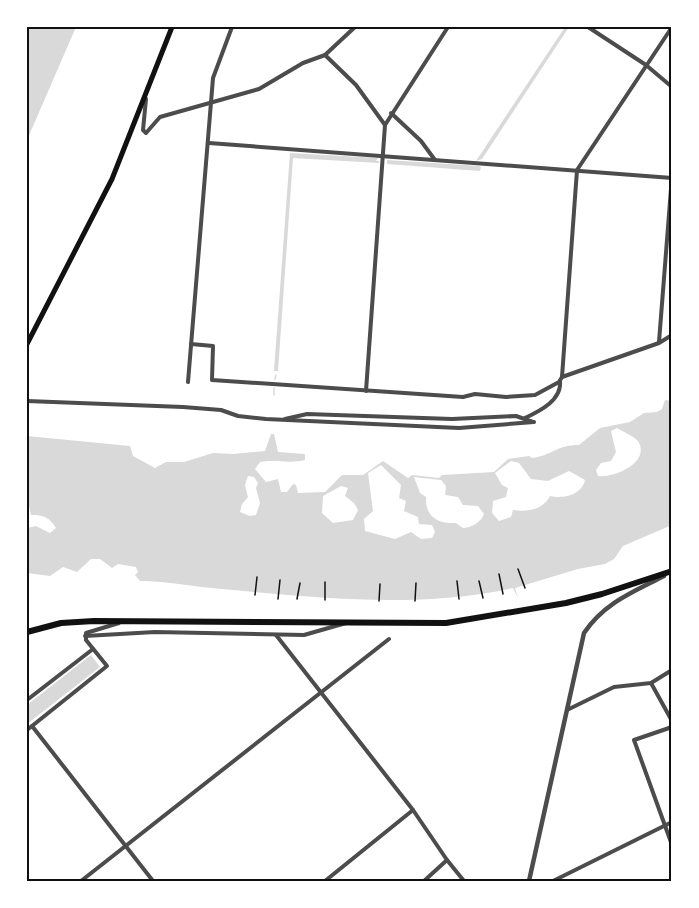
<svg xmlns="http://www.w3.org/2000/svg" width="699" height="908" font-family="Karla,sans-serif">
  <style>
    .water { fill: #d9d9d9; fill-rule: evenodd }
    .lines { fill: none; stroke-linecap: round; stroke-linejoin: round }
    .stream { stroke: #d9d9d9; stroke-width: 1.5 }
    .path { stroke: #111; stroke-width: 1.5 }
    .minor { stroke: #4c4c4c; stroke-width: 4 }
    .tertiary { stroke: #4c4c4c; stroke-width: 4.5 }
    .secondary { stroke: #111; stroke-width: 5 }
    .primary { stroke: #111; stroke-width: 6 }
    .neatline { fill: none; stroke: #111; stroke-width: 2 }
  </style>
  <rect width="100%" height="100%" fill="#fff"/>
  <g class="water">
    <path d="M27,27H76L27,140Z"/>
    <path d="M565,27H569L482,159L476,161Z"/>
    <path d="M290,153L378,158L376,161H379V163L293,158L278,371H274Z"/>
    <path d="M387,160L479,166L481,167L480,171L387,164Z"/>
    <path d="M665,400L672,401V525L623,546L614,559L605,564L578,569L515,588L518,598L513,588C419,609 316,598 222,589C194,587 167,581 140,581L135,575L138,572L136,567L118,564L112,568L100,559H91L77,572L63,567L50,576L27,573V528L36,526L50,533L56,528C49,517 44,515 31,515L29,506L27,505V436L130,446L133,456L155,468L166,462H184L213,453L233,454L265,451L271,434H274L278,452L305,454V460C289,464 276,459 260,462L255,469L266,482L278,479L281,492H287L293,484L296,485L298,493L325,492L342,475H363L383,461L408,478L412,475L439,478L442,475L494,472L508,459L529,456L532,458C551,456 556,445 579,445L600,428L630,422L644,413L657,412L662,409ZM617,428C623,432 634,436 638,441C651,462 615,478 598,476L596,470L601,463L611,461L616,452L611,431ZM511,461L519,463L531,479L548,481L569,471L585,480C582,495 563,499 550,496C543,510 527,512 513,510L511,517L499,521L492,513L493,501L506,497L508,488L502,485L495,473ZM381,465L401,485L399,498L406,501L404,511L418,517L419,524L432,525L435,532L432,538L421,539L411,532L395,539L365,531L364,519L373,511L368,473ZM248,476L254,477L258,483L256,488L260,503L256,515L250,516L240,512L242,504L248,497L245,485ZM414,477L441,480L446,486L445,495L458,497L463,505L478,506L484,514C480,523 473,527 463,528L456,523C438,524 425,517 426,497L420,493ZM341,486L348,488L345,496L354,503L358,510L353,520L333,523L322,513L323,496Z"/>
    <path d="M91,655L100,667L27,724V705Z"/>
  </g>
  <g class="lines">
    <g class="stream">
      <path d="M275,379L276,375"/>
      <path d="M274,395V388"/>
    </g>
    <g class="path">
      <path d="M518,569L525,588"/>
      <path d="M499,574L503,594"/>
      <path d="M457,581L459,599"/>
      <path d="M479,581L483,598"/>
      <path d="M255,595L257,577"/>
      <path d="M278,599L280,580"/>
      <path d="M297,599L300,583"/>
      <path d="M325,600V582"/>
      <path d="M379,601L380,584"/>
      <path d="M415,601L416,583"/>
    </g>
    <g class="minor">
      <path d="M588,27L646,65L672,87"/>
      <path d="M325,55L356,85L385,125"/>
      <path d="M146,99L143,130L146,133L160,117L259,89L303,63L325,55L355,27"/>
      <path d="M391,113L421,141L435,160"/>
      <path d="M209,143L672,178"/>
      <path d="M659,342L672,176"/>
      <path d="M191,344L213,346L212,380L463,397L475,394L506,397L535,395L559,382L562,377L659,343L672,335"/>
      <path d="M562,377L577,170L672,27"/>
      <path d="M188,382L213,78L232,27"/>
      <path d="M366,391L385,125L448,27"/>
      <path d="M27,401L183,407L221,410L238,416L266,419L459,428L534,422"/>
      <path d="M525,418C540,411 562,400 560,381"/>
      <path d="M285,419L307,414L452,419L516,416L533,422"/>
      <path d="M276,635L413,810L447,860L464,881"/>
      <path d="M85,636L155,632L304,635L346,623"/>
      <path d="M651,683L672,721"/>
      <path d="M27,700L93,649"/>
      <path d="M567,710L614,687L651,683L672,670"/>
      <path d="M32,726L153,881"/>
      <path d="M672,727L634,740L672,845"/>
      <path d="M27,730L107,666L86,640V633L119,623"/>
      <path d="M81,881L389,639"/>
      <path d="M325,881L413,810"/>
      <path d="M424,881L447,860"/>
      <path d="M553,881L672,822"/>
    </g>
    <path class="tertiary" d="M529,881L584,633C604,603 633,592 664,576"/>
    <path class="secondary" d="M27,344L112,179L172,27"/>
    <path class="primary" d="M27,632L61,623L94,621L446,623L566,603L602,594L672,571"/>
  </g>
  <rect width="699" height="908" fill="none" stroke="#ffffff" stroke-width="57"/>
  <rect x="28" y="28" width="642" height="852" class="neatline"/>
</svg>
